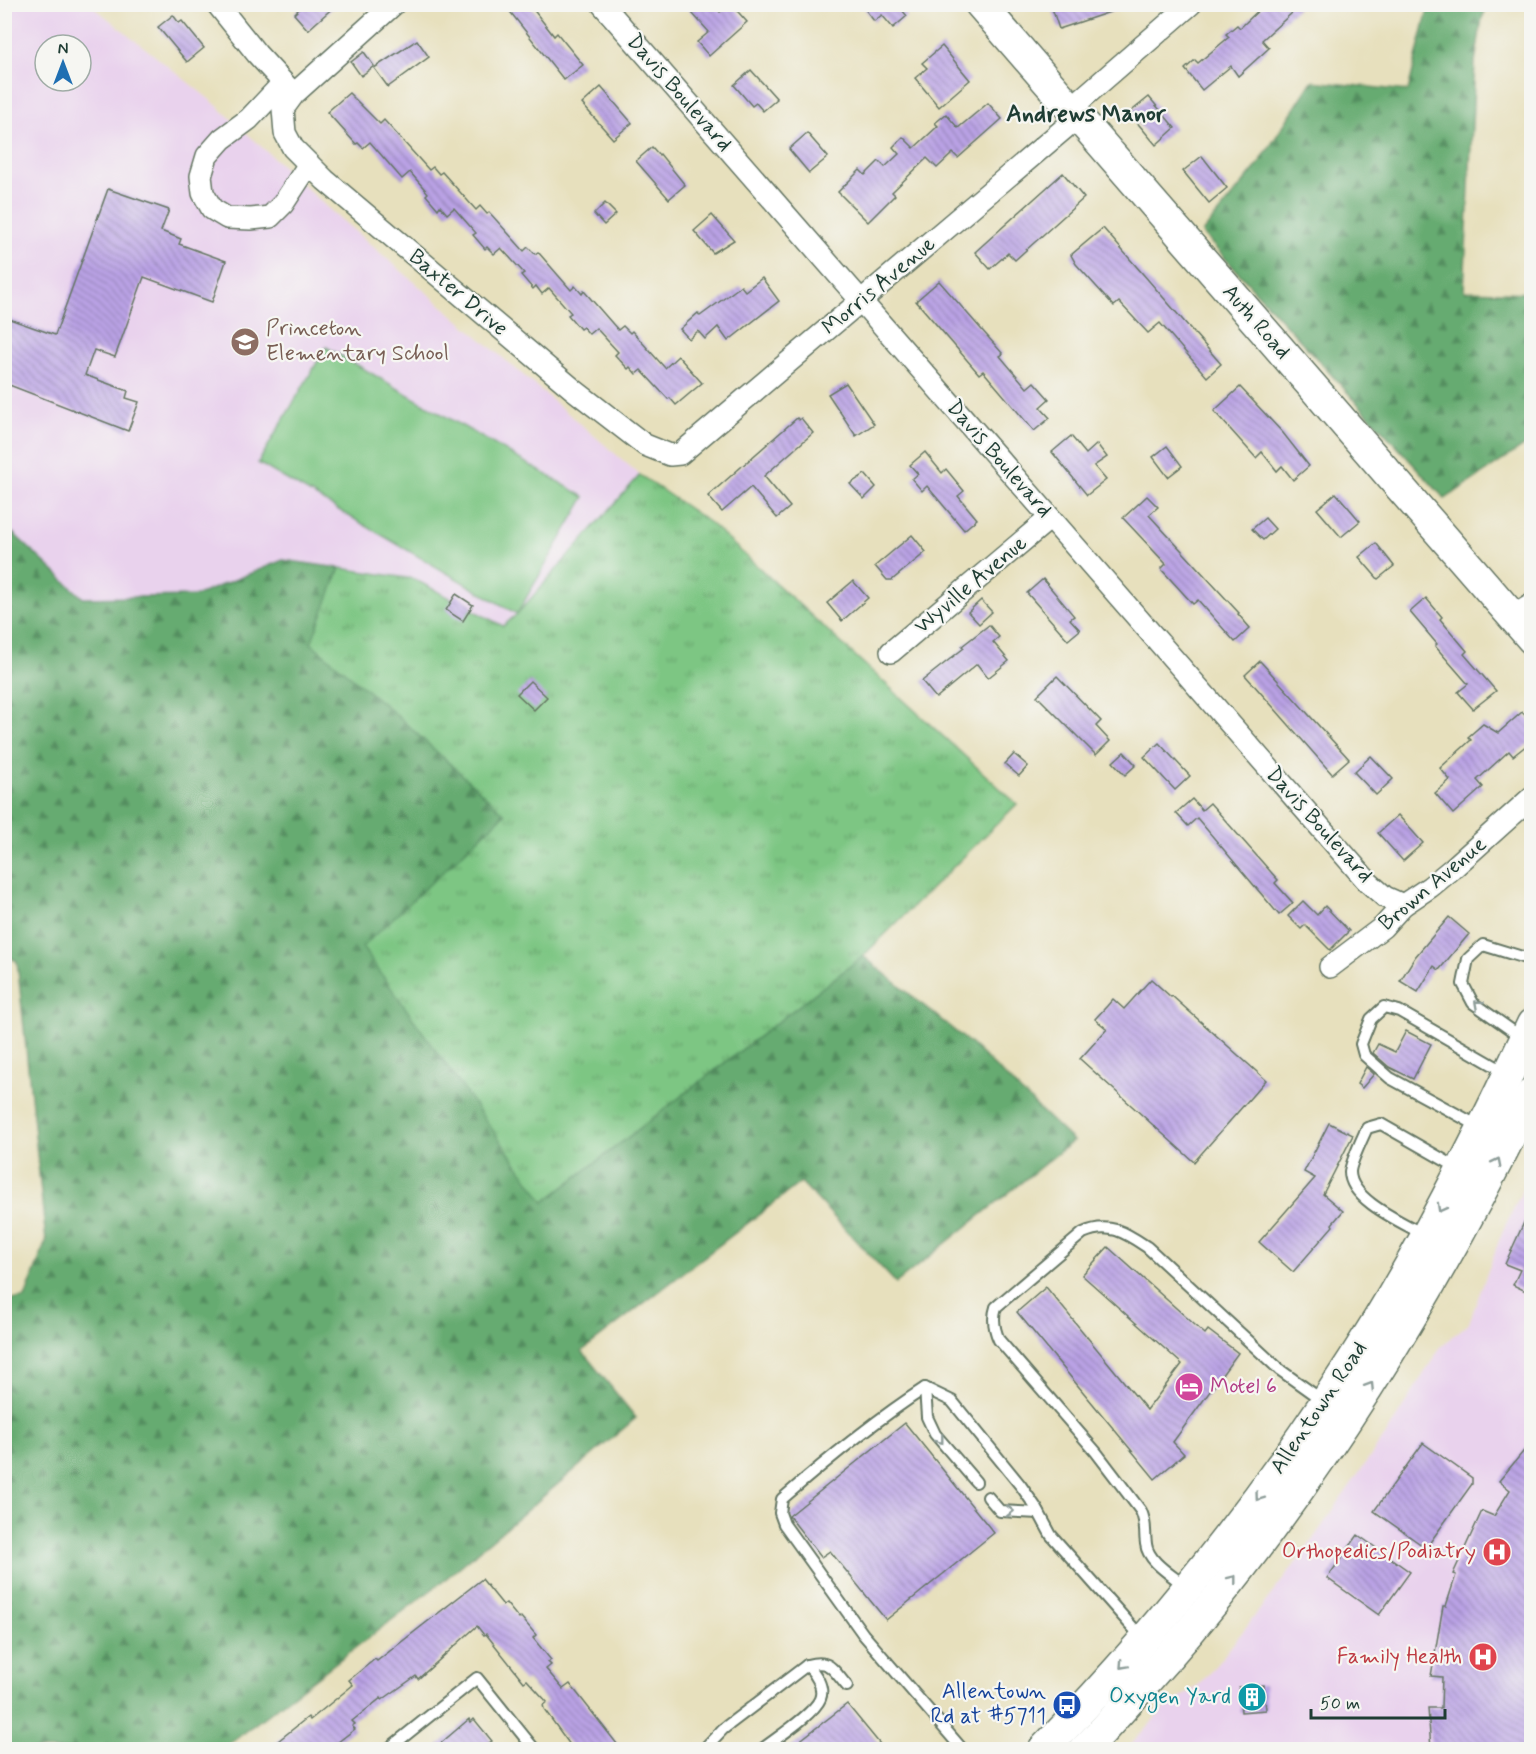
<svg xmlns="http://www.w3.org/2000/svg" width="1536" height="1754" font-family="Mynerve,sans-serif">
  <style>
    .built { fill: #e9d2ed; fill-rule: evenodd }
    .grass { fill: #7dc683; stroke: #4e825c; stroke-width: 1.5 }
    .forest { fill: url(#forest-firs); stroke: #427452; stroke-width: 1.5 }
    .park { fill: url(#park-tufts); stroke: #4e825c; stroke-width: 1.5 }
    .building { fill: url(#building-back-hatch) }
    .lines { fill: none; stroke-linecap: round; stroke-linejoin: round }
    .lane-casing { stroke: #657664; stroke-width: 14 }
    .street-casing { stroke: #657664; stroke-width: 24 }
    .secondary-casing { stroke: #657664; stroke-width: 33 }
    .lane { stroke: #fff; stroke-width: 10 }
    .street { stroke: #fff; stroke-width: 21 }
    .secondary { stroke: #fff; stroke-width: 30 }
    .oneway { stroke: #8f9e9a }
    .labels { text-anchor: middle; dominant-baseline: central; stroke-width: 4.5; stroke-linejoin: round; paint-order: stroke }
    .street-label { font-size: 22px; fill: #1f3d34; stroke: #f6f6f2 }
    .education-label { font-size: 22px; fill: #785e54; stroke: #f6f6f2; text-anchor: start }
    .hotel-label { font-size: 22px; fill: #b23c85; stroke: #f6f6f2; text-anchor: start }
    .health-label { font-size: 22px; fill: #be3a42; stroke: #f6f6f2; text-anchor: end }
    .transit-label { font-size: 22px; fill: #164399; stroke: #f6f6f2; text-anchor: end }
    .culture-label { font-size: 22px; fill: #0d838f; stroke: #f6f6f2; text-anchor: end }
    .neighbourhood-label { font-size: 24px; font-weight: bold; fill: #1f3d34; stroke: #f6f6f2 }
  </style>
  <defs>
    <pattern id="forest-firs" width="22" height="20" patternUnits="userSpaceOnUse" patternTransform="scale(1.5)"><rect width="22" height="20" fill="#66ab71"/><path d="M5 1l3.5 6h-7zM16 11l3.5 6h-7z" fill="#538c5e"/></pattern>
    <pattern id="park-tufts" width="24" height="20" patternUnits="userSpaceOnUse" patternTransform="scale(1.5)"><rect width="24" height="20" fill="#7dc683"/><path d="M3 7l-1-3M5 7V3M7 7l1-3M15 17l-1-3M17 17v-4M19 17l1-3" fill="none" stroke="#66a26c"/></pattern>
    <pattern id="building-back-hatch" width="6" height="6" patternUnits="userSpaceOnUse" patternTransform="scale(1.5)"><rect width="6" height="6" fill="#baa2e5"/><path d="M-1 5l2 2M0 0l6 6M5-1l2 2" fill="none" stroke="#9785ba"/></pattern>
  </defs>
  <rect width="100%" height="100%" fill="#f6f6f2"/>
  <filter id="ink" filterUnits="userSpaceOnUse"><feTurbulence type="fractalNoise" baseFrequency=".0167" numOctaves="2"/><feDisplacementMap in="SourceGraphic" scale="12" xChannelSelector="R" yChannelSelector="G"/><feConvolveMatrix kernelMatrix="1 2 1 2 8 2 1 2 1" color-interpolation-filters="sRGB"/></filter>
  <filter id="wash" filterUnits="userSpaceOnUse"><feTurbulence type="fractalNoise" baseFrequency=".008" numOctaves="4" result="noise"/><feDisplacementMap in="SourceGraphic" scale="24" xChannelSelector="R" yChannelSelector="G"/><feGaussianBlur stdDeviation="1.35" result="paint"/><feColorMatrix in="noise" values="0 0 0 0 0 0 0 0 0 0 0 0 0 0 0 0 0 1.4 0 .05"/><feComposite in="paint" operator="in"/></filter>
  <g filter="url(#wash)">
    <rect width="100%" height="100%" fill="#e7e0bd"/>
    <g class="built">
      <path d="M4,5H91L214,103L330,210L640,475L517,614L503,626L414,579L283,560L195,596L83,598L5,527ZM45,45H81V81H45Z"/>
      <path d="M1531,1173V1749L1126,1750L1167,1706L1198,1686L1222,1658L1302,1555L1363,1467L1387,1433L1441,1346L1469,1323L1502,1232Z"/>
    </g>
    <path class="grass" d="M326,347L585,497L517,614L258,463Z"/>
    <g class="forest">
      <path d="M1429,5H1488L1482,18L1475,62L1464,291L1532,293L1531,441L1445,499L1202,233L1258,165L1312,81L1408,91Z"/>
      <path d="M13,533L83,598L195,596L283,560L340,568L312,643L392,711L505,814L544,1202L863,956L972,1045L1073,1141L896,1283L801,1182L582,1351L636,1418L443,1581L222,1749L5,1750V1300L25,1298L46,1241L17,961L4,955V547Z"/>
    </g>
    <path class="park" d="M640,475L710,523L1017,804L863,956L544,1202L362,947L505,814L392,711L311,643L340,568L414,579L503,626L517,614Z"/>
    <g id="blocks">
      <g class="building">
        <path d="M304,4H337L308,30L294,14Z"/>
        <path d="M504,4H529L554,36L557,33L583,65L564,80Z"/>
        <path d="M684,4H713L720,12L731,4L747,22L709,56L697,42L709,32Z"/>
        <path d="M861,4H897L907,16L893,28L882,15L874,21Z"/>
        <path d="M1063,4H1124L1125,7L1059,29L1052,8Z"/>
        <path d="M1265,4H1302L1262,40L1269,48L1238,76L1231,66L1202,90L1185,69L1195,60L1198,63L1229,37L1226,34L1237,25L1240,28Z"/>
        <path d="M173,15L179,23L182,21L204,48L187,62L158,27Z"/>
        <path d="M417,40L429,57L388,87L374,68Z"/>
        <path d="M942,46L970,80L939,107L915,78L927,68L922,63Z"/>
        <path d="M364,52L374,66L361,76L351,62Z"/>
        <path d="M751,70L777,99L763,111L756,103L752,106L734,85Z"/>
        <path d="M601,87L632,123L613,139L582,104Z"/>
        <path d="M349,93L380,124L384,120L429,170L433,167L439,174L442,172L476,210L480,206L487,214L489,212L524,251L528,247L535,254L538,252L571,290L575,286L582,294L584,291L618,330L623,326L630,333L632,331L665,368L678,356L702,383L676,405L670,398L668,399L641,370L636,374L630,367L628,369L615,355L618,352L596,328L589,334L583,327L580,329L568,315L571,313L549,288L542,294L536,286L533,289L521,275L524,273L501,248L494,254L487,247L485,249L473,235L476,233L454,208L447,214L440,206L438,209L426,195L428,193L410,172L402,179L370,142L363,148L358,143L356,144L327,112Z"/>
        <path d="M1149,97L1175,128L1156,145L1129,113Z"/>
        <path d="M988,103L1002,119L958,158L953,153L937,168L927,158L892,192L895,195L868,222L838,192L860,170L865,175L879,161L885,167L899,154L893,147L903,137L914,148L938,126L935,123L946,114L958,128Z"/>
        <path d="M807,133L828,157L809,173L789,149Z"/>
        <path d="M652,147L659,155L660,154L685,185L669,199L636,161Z"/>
        <path d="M1202,156L1227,188L1209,203L1183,171Z"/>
        <path d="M1063,173L1084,198L1015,260L1008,253L990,269L975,252Z"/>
        <path d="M108,189L169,210L161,231L181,239L179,244L226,261L212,302L144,277L115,357L94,350L85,375L128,391L126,398L139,402L128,431L4,383V317L55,335Z"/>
        <path d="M605,203L616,214L604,225L594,214Z"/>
        <path d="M712,215L734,240L713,253L694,231Z"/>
        <path d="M1103,228L1221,364L1207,377L1160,323L1148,333L1119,302L1114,306L1076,264L1071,255Z"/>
        <path d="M762,278L779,301L728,341L718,327L705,339L698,331L689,339L680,329L698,313L700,316L741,286L745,291Z"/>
        <path d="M939,281L1003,354L1000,356L1027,388L1034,382L1049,399L1040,407L1050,418L1034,431L983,371L979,374L916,301Z"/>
        <path d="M846,383L874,424L856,436L828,394Z"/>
        <path d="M1240,387L1283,433L1309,466L1293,480L1282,466L1277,471L1262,452L1256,458L1214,411Z"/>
        <path d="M797,418L799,420L801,418L813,433L764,476L790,507L777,518L751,487L722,512L708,496Z"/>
        <path d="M1071,436L1086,454L1097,444L1107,457L1094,466L1106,480L1087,495L1052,452Z"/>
        <path d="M1167,446L1182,466L1168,477L1153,457Z"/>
        <path d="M925,452L942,473L946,469L964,491L958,496L977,519L964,530L927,486L922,491L912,479L918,474L910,465Z"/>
        <path d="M865,474L876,487L864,499L850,484Z"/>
        <path d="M1336,493L1360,521L1341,537L1317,509Z"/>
        <path d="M1147,496L1158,507L1149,515L1239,613L1238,614L1250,628L1235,642L1198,600L1193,604L1161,569L1166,564L1123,518Z"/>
        <path d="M1265,518L1275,529L1263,540L1252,529Z"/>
        <path d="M912,535L926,552L892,580H887L875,566Z"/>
        <path d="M1376,543L1394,566L1378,579L1359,557Z"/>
        <path d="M1043,579L1074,616L1070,619L1080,630L1068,640L1027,593Z"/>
        <path d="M853,581L868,598L842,621L827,603Z"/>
        <path d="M456,594L473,605L463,621L446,610Z"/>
        <path d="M1426,598L1442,617L1440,619L1467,651L1464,654L1496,691L1473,709L1458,692L1468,684L1435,646L1437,644L1410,612Z"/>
        <path d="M981,600L992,612L979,624L968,612Z"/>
        <path d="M989,625L999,637L993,642L1009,661L988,678L977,664L936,698L922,681L964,648L962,646Z"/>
        <path d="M1260,661L1349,759L1332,774L1245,675Z"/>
        <path d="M1057,676L1101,721L1096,726L1110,741L1096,755L1037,696Z"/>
        <path d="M530,681L547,697L534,710L517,694Z"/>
        <path d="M1522,712L1532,723V741L1513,756L1509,751L1477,780L1483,787L1453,814L1435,793L1450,780L1440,768L1471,740L1468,737L1483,724L1498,733Z"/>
        <path d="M1159,743L1190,776L1175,790L1144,757Z"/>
        <path d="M1124,752L1136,765L1125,775L1113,762Z"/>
        <path d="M1014,754L1028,766L1019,776L1005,764Z"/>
        <path d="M1371,756L1393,779L1376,795L1354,772Z"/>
        <path d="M1192,799L1202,810L1210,803L1278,880L1275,883L1293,903L1279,915L1197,818L1188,826L1176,813Z"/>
        <path d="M1398,815L1423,843L1403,861L1378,833Z"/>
        <path d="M1303,901L1317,915L1325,906L1349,931L1330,950L1305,925L1301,929L1288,916Z"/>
        <path d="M1449,917L1469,934L1439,970L1434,966L1418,992L1400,981L1415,957Z"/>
        <path d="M1151,979L1171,997L1172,996L1266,1080L1194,1162L1080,1059L1107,1029L1095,1019L1107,1006L1113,999L1124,1009Z"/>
        <path d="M1406,1031L1431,1044L1413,1079L1389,1067L1373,1053L1378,1044L1395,1052Z"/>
        <path d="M1366,1067L1374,1074L1362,1088L1357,1084Z"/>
        <path d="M1329,1123L1353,1135L1323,1194L1343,1211L1332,1224L1333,1226L1293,1272L1259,1242L1315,1178L1304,1172Z"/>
        <path d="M1532,1205V1294L1513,1285L1520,1270L1505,1264Z"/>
        <path d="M1108,1247L1205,1334L1208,1330L1238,1353L1173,1442L1184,1454L1155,1479L1017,1312L1046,1287L1147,1410L1182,1364L1082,1275Z"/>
        <path d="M905,1423L994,1533L886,1620L830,1551L821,1557L789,1516Z"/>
        <path d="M1532,1441V1700L1528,1698L1530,1749H1431L1428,1708H1441L1442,1677L1431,1676L1443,1606H1446L1456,1575L1453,1574L1482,1511L1494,1516L1510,1490L1499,1481Z"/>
        <path d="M1423,1443L1472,1478V1484L1426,1548L1374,1511Z"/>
        <path d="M1358,1535L1410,1572L1379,1615L1327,1578Z"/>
        <path d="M482,1579L503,1605L506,1603L519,1619L521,1617L536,1635L533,1638L551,1660L548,1662L551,1665L546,1669L563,1689L570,1684L621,1749H573L544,1709L543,1705L547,1702L527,1680L524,1682L486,1634L484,1635L477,1626L418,1679L416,1676L382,1700L381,1698L352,1721L355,1724L352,1726L355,1729L329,1749H268L308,1717L310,1720L353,1685L349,1680L375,1659L377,1661Z"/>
        <path d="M1264,1685L1266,1710L1241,1712L1239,1687Z"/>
        <path d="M847,1704L884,1749H789Z"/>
        <path d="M469,1719L471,1722L474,1719L492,1741L489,1743L495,1749H434Z"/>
      </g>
    </g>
  </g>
  <g filter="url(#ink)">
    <use href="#blocks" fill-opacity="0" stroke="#657664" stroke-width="1.5"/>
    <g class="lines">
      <g class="lane-casing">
        <g id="lane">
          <path d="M1511,611L1532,598"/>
          <path d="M1524,1039L1473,1003L1463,984L1468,959L1483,945L1532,960"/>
          <path d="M1482,1128L1390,1078L1364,1055L1361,1044L1371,1019L1384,1007L1399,1011L1507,1073"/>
          <path d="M1423,1234C1402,1222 1350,1200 1350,1172C1350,1164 1363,1137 1367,1128L1381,1124L1458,1168"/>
          <path d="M925,1388L927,1417L935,1434L976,1482"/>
          <path d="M988,1497L1000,1511L1039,1513"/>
          <path d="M1185,1586C1172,1575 1148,1562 1146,1544C1144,1530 1147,1525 1141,1511L1096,1452L999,1340C994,1329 992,1319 996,1307L1083,1233C1109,1221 1126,1233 1147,1247L1280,1370L1322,1400"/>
          <path d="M387,1750L477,1678L535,1750"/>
          <path d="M703,1750L723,1729L807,1665C831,1659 832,1669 847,1686"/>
          <path d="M761,1750C775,1739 814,1714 820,1699C825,1687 815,1673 807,1665"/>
          <path d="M963,1750L863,1634L784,1524L780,1513L782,1499C828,1459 874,1421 925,1388L952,1401L1021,1486L1037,1509L1051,1535L1143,1639"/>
        </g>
      </g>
      <g class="street-casing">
        <g id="street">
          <path d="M217,4L257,54L292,92"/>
          <path d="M394,4L294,94L283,109L285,133L293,148L325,180L574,390L645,445L670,455L680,454L1078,117"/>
          <path d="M602,4L1368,882L1385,897L1403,905"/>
          <path d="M283,83L249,119L222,139L207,156L201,176L203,193L212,209L227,218L251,219L270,217L283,204L309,164"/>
          <path d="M1070,109L1191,4"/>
          <path d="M891,652L1050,518"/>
          <path d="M1330,967L1383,927L1403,905L1430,887L1452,869L1532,797"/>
        </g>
      </g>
      <g class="secondary-casing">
        <g id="secondary">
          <path d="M980,4L1532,639"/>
          <path d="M1043,1750C1170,1619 1282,1476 1377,1321C1435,1226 1485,1125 1532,1024"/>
          <path d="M1084,1750C1113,1721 1139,1689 1166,1659C1315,1488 1432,1296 1532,1093"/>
        </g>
      </g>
      <use href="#lane" class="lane"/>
      <use href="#street" class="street"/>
      <use href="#secondary" class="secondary"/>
    </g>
    <defs><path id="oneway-chevron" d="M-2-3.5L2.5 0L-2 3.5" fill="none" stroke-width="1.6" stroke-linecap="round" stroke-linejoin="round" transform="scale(1.5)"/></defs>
    <g class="oneway">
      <use href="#oneway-chevron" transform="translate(1478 1004) rotate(-138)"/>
      <use href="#oneway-chevron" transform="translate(1497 1162) rotate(-63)"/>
      <use href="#oneway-chevron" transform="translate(1441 1208) rotate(119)"/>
      <use href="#oneway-chevron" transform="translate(1370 1386) rotate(-58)"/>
      <use href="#oneway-chevron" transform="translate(940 1440) rotate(52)"/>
      <use href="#oneway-chevron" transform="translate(1259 1497) rotate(126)"/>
      <use href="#oneway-chevron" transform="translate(1010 1511) rotate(1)"/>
      <use href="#oneway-chevron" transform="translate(1233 1579) rotate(-52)"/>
      <use href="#oneway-chevron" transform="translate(1123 1665) rotate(133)"/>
    </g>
  </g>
  <defs>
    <g id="school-disc" transform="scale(1.5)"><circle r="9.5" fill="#8d6e63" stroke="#f6f6f2"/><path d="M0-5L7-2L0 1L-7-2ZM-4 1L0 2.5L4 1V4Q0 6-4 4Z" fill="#fff"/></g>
    <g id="hotel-disc" transform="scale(1.5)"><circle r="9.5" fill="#d1479c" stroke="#f6f6f2"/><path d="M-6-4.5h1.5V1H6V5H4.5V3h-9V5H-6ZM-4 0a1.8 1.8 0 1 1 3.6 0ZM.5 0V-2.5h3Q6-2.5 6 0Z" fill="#fff"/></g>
    <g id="hospital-disc" transform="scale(1.5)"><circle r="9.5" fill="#e0444e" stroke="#f6f6f2"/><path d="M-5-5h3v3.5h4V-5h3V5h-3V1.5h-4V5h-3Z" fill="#fff"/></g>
    <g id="building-disc" transform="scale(1.5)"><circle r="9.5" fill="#0f9aa8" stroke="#f6f6f2"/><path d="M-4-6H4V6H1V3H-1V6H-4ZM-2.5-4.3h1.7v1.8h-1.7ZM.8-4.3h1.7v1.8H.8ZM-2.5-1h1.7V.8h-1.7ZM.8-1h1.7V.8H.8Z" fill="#fff"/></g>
    <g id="bus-disc" transform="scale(1.5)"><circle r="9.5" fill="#1a4fb4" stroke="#f6f6f2"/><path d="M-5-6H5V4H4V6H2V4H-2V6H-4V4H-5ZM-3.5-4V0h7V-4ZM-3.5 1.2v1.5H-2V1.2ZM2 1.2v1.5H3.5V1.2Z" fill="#fff"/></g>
  </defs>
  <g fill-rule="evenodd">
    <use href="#school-disc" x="245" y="342"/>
    <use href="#hotel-disc" x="1189" y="1387"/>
    <use href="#hospital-disc" x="1497" y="1552"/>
    <use href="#hospital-disc" x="1483" y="1657"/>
    <use href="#building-disc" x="1252" y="1697"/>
    <use href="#bus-disc" x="1067" y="1705"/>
  </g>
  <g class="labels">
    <g class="street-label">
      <text transform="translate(679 93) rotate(49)">Davis Boulevard</text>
      <text transform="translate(879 286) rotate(-40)">Morris Avenue</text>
      <text transform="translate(458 293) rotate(40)">Baxter Drive</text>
      <text transform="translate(1256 322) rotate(49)">Auth Road</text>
      <text transform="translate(999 459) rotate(49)">Davis Boulevard</text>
      <text transform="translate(971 585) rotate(-40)">Wyville Avenue</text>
      <text transform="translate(1319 825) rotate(48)">Davis Boulevard</text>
      <text transform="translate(1433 884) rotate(-40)">Brown Avenue</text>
      <text transform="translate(1319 1408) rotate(-56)">Allentown Road</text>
    </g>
    <g class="education-label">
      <text x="266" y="329">Princeton<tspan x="266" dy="25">Elementary School</tspan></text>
    </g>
    <g class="hotel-label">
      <text x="1210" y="1387">Motel 6</text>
    </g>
    <g class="health-label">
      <text x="1476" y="1552">Orthopedics/Podiatry</text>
      <text x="1462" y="1657">Family Health</text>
    </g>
    <g class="transit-label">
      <text x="1046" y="1692">Allentown<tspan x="1046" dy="25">Rd at #5711</tspan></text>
    </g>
    <g class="culture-label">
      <text x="1231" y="1697">Oxygen Yard</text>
    </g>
    <g class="neighbourhood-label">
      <text x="1086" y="114">Andrews Manor</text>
    </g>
  </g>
  <rect width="1536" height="1754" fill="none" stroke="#f6f6f2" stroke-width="24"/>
  <g transform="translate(63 63)"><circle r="28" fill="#f6f6f2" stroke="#a0aca6" stroke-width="1.5"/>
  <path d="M0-4.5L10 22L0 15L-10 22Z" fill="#1f6fb2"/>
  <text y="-9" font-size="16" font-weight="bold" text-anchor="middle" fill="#1f3d34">N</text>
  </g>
  <path d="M1311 1709v9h134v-9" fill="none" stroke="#1f3d34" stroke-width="3"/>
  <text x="1320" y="1709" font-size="18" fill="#1f3d34" stroke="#f6f6f2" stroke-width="4.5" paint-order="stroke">50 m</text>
</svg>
